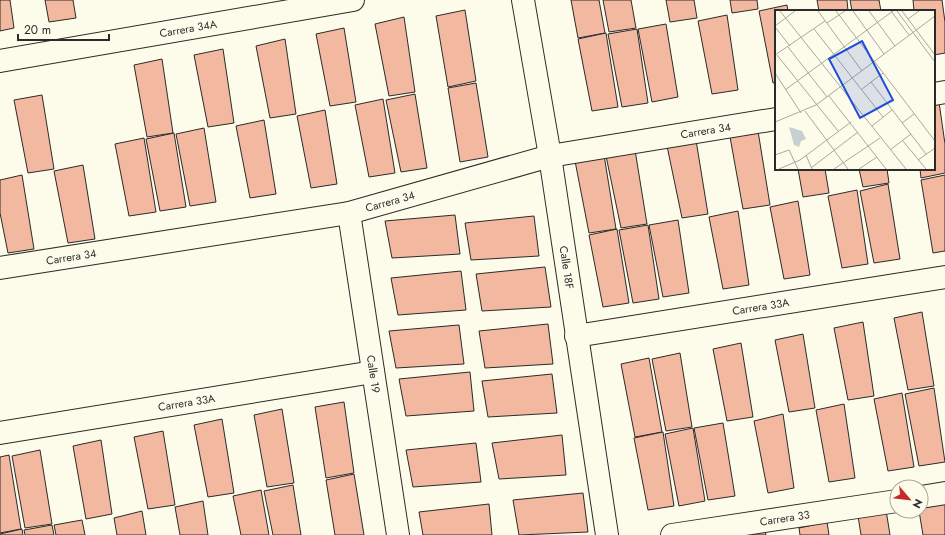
<svg xmlns="http://www.w3.org/2000/svg" width="945" height="535" font-family="Jost,sans-serif">
  <style>
    .building { fill: #f2b8a0; stroke: #2b2b2b }
    .lines { fill: none; stroke-linecap: round; stroke-linejoin: round }
    .minor-casing { stroke: #2b2b2b; stroke-width: 24 }
    .minor { stroke: #fdfbea; stroke-width: 22 }
    .labels { text-anchor: middle; dominant-baseline: central; stroke-width: 3; stroke-linejoin: round; paint-order: stroke }
    .street-label { font-size: 11px; fill: #2b2b2b; stroke: #fdfbea }
    .inset-road { fill: none; stroke: #a9a89e; stroke-width: 1 }
    .view { fill: #1d4ed8; fill-opacity: 0.15; stroke: #1d4ed8; stroke-width: 2 }
    .inset-edge { fill: none; stroke: #2b2b2b; stroke-width: 2 }
  </style>
  <rect width="100%" height="100%" fill="#fdfbea"/>
  <g class="building">
    <path d="M0,0H10L14,28L0,31Z"/>
    <path d="M45,0H73L76,18L49,22Z"/>
    <path d="M571,0H599L605,33L578,38Z"/>
    <path d="M603,0H631L636,28L609,32Z"/>
    <path d="M666,0H694L697,18L670,22Z"/>
    <path d="M730,0H757L758,9L732,13Z"/>
    <path d="M817,0H847L848,11H819Z"/>
    <path d="M850,0H879L881,11H852Z"/>
    <path d="M913,0H942L945,22V53L934,55V11H914Z"/>
    <path d="M787,5L788,11H776V83H773L759,11Z"/>
    <path d="M465,10L476,81L448,87L436,16Z"/>
    <path d="M727,15L738,90L712,94L698,21Z"/>
    <path d="M404,17L415,92L389,96L375,24Z"/>
    <path d="M666,24L678,97L652,102L638,29Z"/>
    <path d="M344,28L356,102L330,106L316,34Z"/>
    <path d="M637,29L648,103L622,107L608,34Z"/>
    <path d="M606,33L618,107L592,111L578,39Z"/>
    <path d="M285,39L296,114L270,118L256,46Z"/>
    <path d="M223,49L234,123L208,127L194,55Z"/>
    <path d="M162,59L173,133L147,137L134,65Z"/>
    <path d="M476,83L488,157L460,162L448,88Z"/>
    <path d="M415,94L427,168L401,172L386,100Z"/>
    <path d="M42,95L54,169L28,173L14,100Z"/>
    <path d="M383,99L395,173L369,177L355,105Z"/>
    <path d="M939,102L945,144V173L921,178L920,169H934V103Z"/>
    <path d="M325,110L337,184L311,188L297,116Z"/>
    <path d="M264,120L276,194L250,198L236,126Z"/>
    <path d="M204,128L216,202L190,206L176,134Z"/>
    <path d="M758,131L770,205L743,209L730,137Z"/>
    <path d="M174,133L186,207L160,211L146,139Z"/>
    <path d="M144,138L156,212L129,216L115,144Z"/>
    <path d="M696,140L708,214L682,218L667,146Z"/>
    <path d="M635,150L647,224L621,228L606,156Z"/>
    <path d="M604,155L616,229L589,233L575,161Z"/>
    <path d="M83,165L95,239L68,243L54,171Z"/>
    <path d="M798,169H825L829,193L803,197Z"/>
    <path d="M859,169H887L889,183L863,187Z"/>
    <path d="M22,175L34,249L8,253L0,213V180Z"/>
    <path d="M945,175V251L933,253L921,180Z"/>
    <path d="M888,184L900,259L874,263L860,191Z"/>
    <path d="M857,190L868,264L842,268L828,196Z"/>
    <path d="M798,201L810,275L784,279L770,207Z"/>
    <path d="M738,211L749,285L723,289L709,217Z"/>
    <path d="M455,215L460,254L392,258L385,221Z"/>
    <path d="M534,216L539,256L471,260L465,223Z"/>
    <path d="M678,220L689,293L663,297L649,225Z"/>
    <path d="M648,225L659,299L633,303L619,230Z"/>
    <path d="M617,229L629,303L603,307L589,235Z"/>
    <path d="M545,267L551,307L482,311L476,274Z"/>
    <path d="M461,271L466,310L398,315L391,278Z"/>
    <path d="M922,312L934,386L908,390L894,318Z"/>
    <path d="M863,322L874,396L848,400L834,328Z"/>
    <path d="M548,324L553,364L485,368L479,331Z"/>
    <path d="M459,325L464,364L396,368L389,331Z"/>
    <path d="M803,334L815,408L789,412L775,340Z"/>
    <path d="M741,343L753,417L727,421L713,349Z"/>
    <path d="M680,353L692,427L666,431L652,359Z"/>
    <path d="M649,358L662,432L635,437L621,364Z"/>
    <path d="M470,372L474,411L406,416L399,379Z"/>
    <path d="M552,374L557,413L488,417L482,381Z"/>
    <path d="M934,388L945,462L919,466L905,394Z"/>
    <path d="M902,393L914,467L888,471L874,399Z"/>
    <path d="M344,402L354,473L326,478L315,407Z"/>
    <path d="M844,404L855,478L829,482L816,410Z"/>
    <path d="M282,409L294,483L267,487L254,415Z"/>
    <path d="M783,414L794,488L768,493L754,421Z"/>
    <path d="M222,419L234,493L208,497L194,425Z"/>
    <path d="M723,423L735,496L708,500L694,428Z"/>
    <path d="M693,428L705,501L679,506L665,434Z"/>
    <path d="M163,431L175,505L148,509L134,437Z"/>
    <path d="M663,432L674,506L648,510L634,438Z"/>
    <path d="M562,435L566,475L499,479L492,443Z"/>
    <path d="M101,440L112,514L86,519L73,446Z"/>
    <path d="M476,443L481,482L413,487L406,450Z"/>
    <path d="M40,450L52,524L25,528L12,456Z"/>
    <path d="M9,455L21,529L0,533V457Z"/>
    <path d="M354,474L364,535H335L326,480Z"/>
    <path d="M293,485L301,535H273L264,491Z"/>
    <path d="M261,490L269,535H241L233,496Z"/>
    <path d="M583,493L588,532L519,535L513,500Z"/>
    <path d="M945,500V535H923L919,511H921V505Z"/>
    <path d="M203,501L208,535H180L175,507Z"/>
    <path d="M489,504L492,535H423L419,512Z"/>
    <path d="M886,510L890,535H861L858,516Z"/>
    <path d="M142,511L146,535H117L114,518Z"/>
    <path d="M82,520L85,535H56L54,525Z"/>
    <path d="M827,522L829,535H800L799,528Z"/>
    <path d="M52,525L54,535H25L24,530Z"/>
    <path d="M22,529L23,535H0V534Z"/>
    <path d="M765,531L766,535H745Z"/>
  </g>
  <g class="lines">
    <g class="minor-casing">
      <g id="minor">
        <path id="s1" d="M523,0L550,156L607,535"/>
        <path id="s2" d="M0,61L353,0"/>
        <path d="M934,94L945,92"/>
        <path id="s3" d="M349,213L398,535"/>
        <path id="s4" d="M0,268L349,213L550,156L776,119"/>
        <path id="s5" d="M576,336L945,277"/>
        <path id="s6" d="M0,433L373,372"/>
        <path d="M921,497L945,493"/>
        <path id="s7" d="M672,535L897,501"/>
      </g>
    </g>
    <use href="#minor" class="minor"/>
  </g>
  <g class="labels">
    <g class="street-label">
      <text stroke="none"><textPath href="#s2" startOffset="191">Carrera 34A</textPath></text>
      <text stroke="none"><textPath href="#s4" startOffset="720">Carrera 34</textPath></text>
      <text stroke="none"><textPath href="#s4" startOffset="396">Carrera 34</textPath></text>
      <text stroke="none"><textPath href="#s4" startOffset="72">Carrera 34</textPath></text>
      <text stroke="none"><textPath href="#s1" startOffset="271">Calle 18F</textPath></text>
      <text stroke="none"><textPath href="#s5" startOffset="187">Carrera 33A</textPath></text>
      <text stroke="none"><textPath href="#s3" startOffset="163">Calle 19</textPath></text>
      <text stroke="none"><textPath href="#s6" startOffset="189">Carrera 33A</textPath></text>
      <text stroke="none"><textPath href="#s7" startOffset="114">Carrera 33</textPath></text>
    </g>
  </g>
  <g transform="translate(775 10)">
    <rect width="160" height="160" fill="#fdfbea"/>
    <path d="M14,117L27,121L31,129L26,131L24,137L19,135Z" fill="#c7d0d0"/>
    <path class="inset-road" d="M5,1L131,159M43,1L87,61M61,1L160,131M78,1L109,44M94,1L120,36M116,1L134,25M122,1L160,52M127,1L160,45M133,9L144,1M52,13L70,1M0,16L20,1M0,17L15,36M39,19L108,107M13,37L52,87M0,45L50,11M2,45L63,121M0,63L26,103M96,72L151,144M87,79L108,63M10,80L118,1M54,86L111,159M30,101L73,159M0,112L41,95L160,6M127,113L139,104M97,116L117,100M128,131L151,159M115,140L136,124M0,145L14,140L23,159M31,145L37,159M143,150L160,138M36,158L83,122M4,159L25,150L76,112M59,159L105,128M84,159L102,147"/>
    <path class="view" d="M87,31L118,90L85,108L54,49Z"/>
    <rect width="160" height="160" class="inset-edge"/>
  </g>
  <g transform="translate(909 499) rotate(118)"><circle r="19" fill="#fdfbea" stroke="#a9a89e"/>
  <path d="M0-3L7 15L0 10L-7 15Z" fill="#c62828"/>
  <text y="-6" font-size="11" font-weight="bold" text-anchor="middle" fill="#2b2b2b">N</text>
  </g>
  <path d="M18 34v6h91v-6" fill="none" stroke="#2b2b2b" stroke-width="2"/>
  <text x="24" y="34" font-size="12" fill="#2b2b2b" stroke="#fdfbea" stroke-width="3" paint-order="stroke">20 m</text>
</svg>
